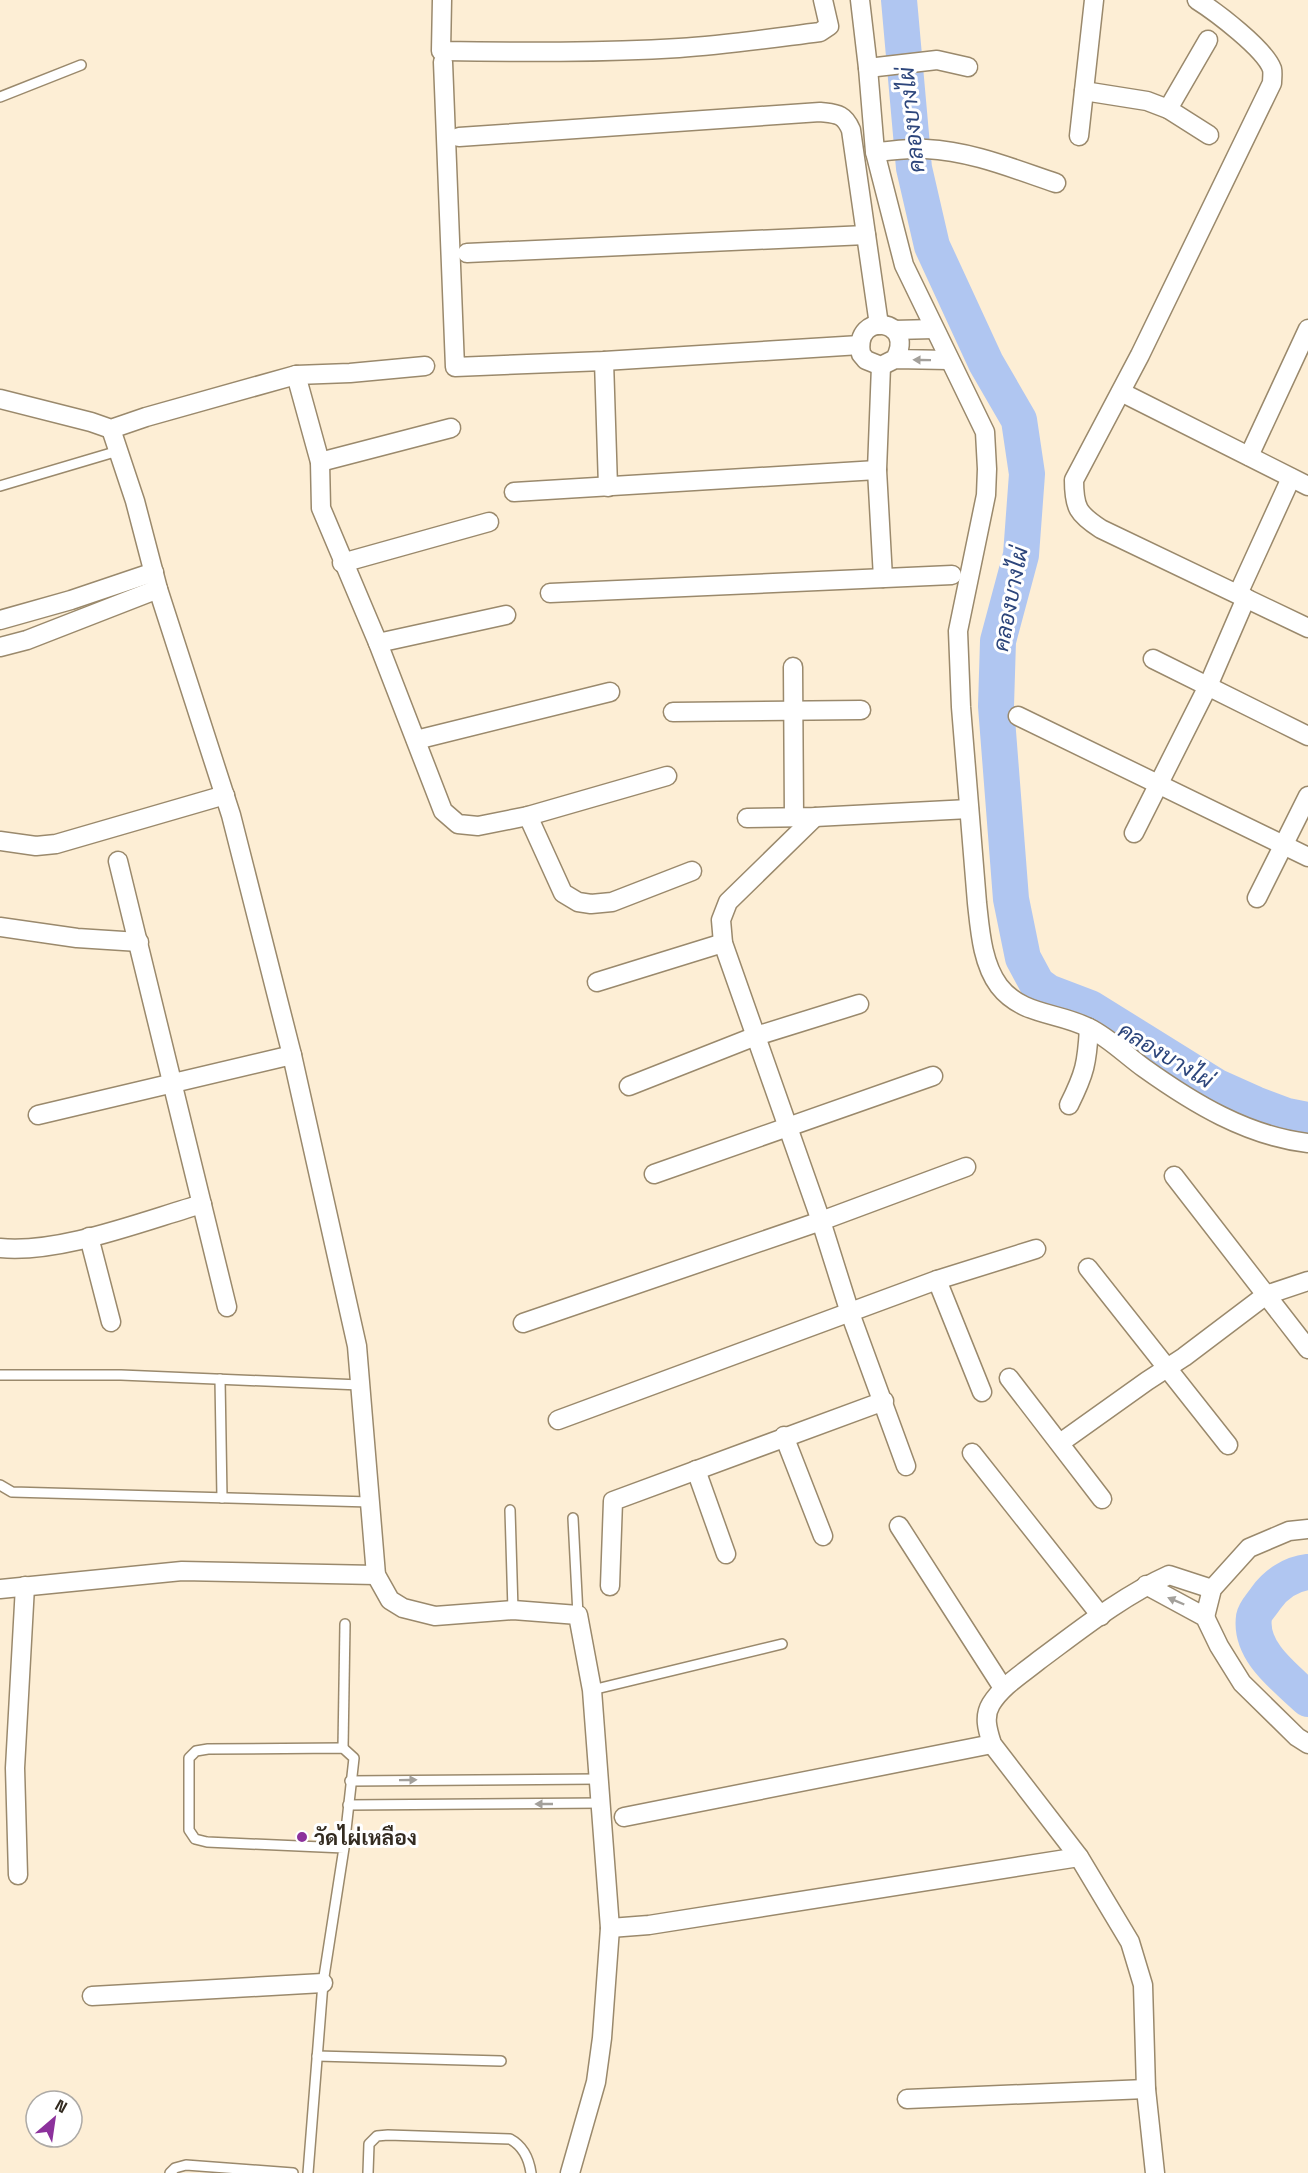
<svg xmlns="http://www.w3.org/2000/svg" width="1308" height="2173" font-family="'Space Grotesk',Sarabun,sans-serif">
  <style>
    .lines { fill: none; stroke-linecap: round; stroke-linejoin: round }
    .river { stroke: #b0c6f1; stroke-width: 36 }
    .service-casing { stroke: #9a896c; stroke-width: 12 }
    .minor-casing { stroke: #9a896c; stroke-width: 21 }
    .service { stroke: #fff; stroke-width: 9 }
    .minor { stroke: #fff; stroke-width: 18 }
    .oneway { fill: #a3a09b }
    .poi-dot { fill: #8c319c; stroke: #fff; stroke-width: 2 }
    .labels { text-anchor: middle; dominant-baseline: central; stroke-width: 6; stroke-linejoin: round; paint-order: stroke }
    .poi-label { font-size: 21px; font-weight: bold; fill: #332b20; stroke: #fff; text-anchor: start }
    .water-label { font-size: 22px; font-style: italic; fill: #2c457b; stroke: #fff }
  </style>
  <rect width="100%" height="100%" fill="#fdeed5"/>
  <g class="lines">
    <g class="river">
      <path d="M899,0L914,168L932,246L986,363L1019,420L1027,474L1021,555L998,641L996,706L1011,899L1023,958L1037,984L1048,992L1090,1008L1217,1087L1255,1104L1287,1116L1308,1120"/>
      <path d="M1308,1572C1291,1574 1276,1584 1266,1598C1262,1604 1255,1611 1254,1617C1249,1652 1286,1678 1308,1699"/>
    </g>
    <g class="service-casing">
      <g id="service">
        <path d="M0,97L81,65"/>
        <path d="M0,486L118,451"/>
        <path d="M0,1375H121L360,1385"/>
        <path d="M220,1379L222,1498"/>
        <path d="M0,1485L12,1492L370,1502"/>
        <path d="M510,1510L513,1610"/>
        <path d="M573,1518L578,1615"/>
        <path d="M592,1690L782,1644"/>
        <path d="M343,1748L345,1624"/>
        <path d="M350,1781L598,1779"/>
        <path d="M348,1805L602,1803"/>
        <path d="M317,2056L501,2061"/>
        <path d="M170,2173L175,2168L186,2165L293,2173"/>
        <path d="M308,2173L323,1983L344,1848L354,1758L343,1748L208,1749L196,1751L189,1758V1830L195,1839L207,1842L344,1848"/>
        <path d="M368,2173L369,2144L377,2136L388,2135L510,2139C523,2146 529,2159 531,2173"/>
      </g>
    </g>
    <g class="minor-casing">
      <g id="minor">
        <path d="M442,0L441,51C521,52 600,53 679,48C727,45 773,38 820,32L829,26L823,0"/>
        <path d="M860,0L868,68L875,152L904,265L985,432L987,469L986,495L958,631L961,707L977,903C980,930 982,963 999,986C1022,1016 1059,1012 1089,1028C1108,1037 1126,1055 1144,1068C1193,1103 1247,1136 1308,1143"/>
        <path d="M1197,0C1216,12 1265,49 1272,69C1273,73 1272,79 1272,83L1140,355L1074,480C1074,508 1078,514 1101,529L1308,628"/>
        <path d="M443,62L455,367L604,361L860,345"/>
        <path d="M868,68L937,60L968,67"/>
        <path d="M1084,91L1147,101L1168,109L1209,135"/>
        <path d="M1168,109L1208,40"/>
        <path d="M1079,136L1094,0"/>
        <path d="M459,137L820,112C836,114 844,113 851,130L879,325"/>
        <path d="M875,152C891,151 909,148 926,149C971,151 1014,169 1056,183"/>
        <path d="M467,253L866,235"/>
        <path d="M894,330L934,329"/>
        <path d="M895,359C917,319 853,310 861,354L866,360L881,366L895,359L949,360"/>
        <path d="M604,361L608,487"/>
        <path d="M881,366L877,470L883,578"/>
        <path d="M296,375L320,462L321,508L378,643L443,811L458,824L478,826L528,816L667,776"/>
        <path d="M1121,392L1308,486"/>
        <path d="M0,399L91,422L111,429L146,417L296,375L350,373L425,366"/>
        <path d="M111,429L135,501L158,589L231,815L292,1055L357,1346L376,1575L390,1600L403,1608L435,1616L513,1610L578,1615L592,1690L610,1928L602,2038L596,2082L570,2173"/>
        <path d="M1249,456L1308,329"/>
        <path d="M320,462L451,428"/>
        <path d="M514,492L877,470"/>
        <path d="M342,563L489,522"/>
        <path d="M550,593L952,575"/>
        <path d="M1238,594L1291,478"/>
        <path d="M0,620L71,600L154,572"/>
        <path d="M378,643L506,615"/>
        <path d="M0,647L27,640L158,589"/>
        <path d="M1153,659L1308,736"/>
        <path d="M793,667L794,817"/>
        <path d="M673,712L861,710"/>
        <path d="M1018,716L1308,857"/>
        <path d="M416,740L610,692"/>
        <path d="M528,816L563,893L578,902L591,904L612,902L692,871"/>
        <path d="M815,817L728,902L721,920L723,943L821,1221L850,1313L906,1466"/>
        <path d="M747,818L815,817L969,809"/>
        <path d="M1134,833L1208,686L1246,598"/>
        <path d="M0,841L36,846L56,844L225,795"/>
        <path d="M118,861L227,1307"/>
        <path d="M1257,898L1308,796"/>
        <path d="M0,927L77,938L139,942"/>
        <path d="M597,982L723,943"/>
        <path d="M629,1086L756,1036L859,1004"/>
        <path d="M1069,1105C1085,1073 1087,1063 1089,1028"/>
        <path d="M38,1115L292,1055"/>
        <path d="M654,1174L933,1076"/>
        <path d="M1174,1176L1308,1349"/>
        <path d="M89,1237L111,1322"/>
        <path d="M0,1248C60,1254 143,1221 202,1204"/>
        <path d="M1088,1268L1228,1445"/>
        <path d="M937,1280L982,1392"/>
        <path d="M523,1323L821,1221L966,1167"/>
        <path d="M1009,1378L1102,1499"/>
        <path d="M558,1420L937,1280L1036,1249"/>
        <path d="M784,1436L823,1536"/>
        <path d="M1060,1443L1147,1381L1184,1357L1266,1295L1308,1281"/>
        <path d="M972,1453L1101,1616"/>
        <path d="M696,1470L726,1554"/>
        <path d="M899,1526L1003,1688"/>
        <path d="M1146,1585L1205,1617L1219,1646L1242,1683L1297,1737L1308,1744"/>
        <path d="M610,1586L613,1501L884,1401"/>
        <path d="M0,1589L182,1571L376,1575"/>
        <path d="M1205,1617L1212,1589L1249,1548L1289,1531L1308,1529"/>
        <path d="M624,1817L992,1744"/>
        <path d="M18,1875L15,1768L25,1586"/>
        <path d="M610,1928L649,1925L1079,1857"/>
        <path d="M92,1996L323,1983"/>
        <path d="M907,2099L1146,2089"/>
        <path d="M1155,2173L1146,2089L1143,1985L1130,1942L1079,1857L992,1744C988,1731 983,1717 991,1704C1002,1686 1022,1674 1038,1661C1080,1630 1122,1596 1169,1575L1212,1589"/>
      </g>
    </g>
    <use href="#service" class="service"/>
    <use href="#minor" class="minor"/>
  </g>
  <defs><path id="oneway-solid" d="M-6-.8H1V-3.2L6.5 0L1 3.2V.8H-6Z" transform="scale(1.5)"/></defs>
  <g class="oneway">
    <use href="#oneway-solid" transform="translate(922 360) rotate(-179)"/>
    <use href="#oneway-solid" transform="translate(1176 1601) rotate(-157)"/>
    <use href="#oneway-solid" transform="translate(408 1780) rotate(-1)"/>
    <use href="#oneway-solid" transform="translate(544 1804) rotate(180)"/>
  </g>
  <circle class="poi-dot" cx="302" cy="1837" r="6"/>
  <g class="labels">
    <g class="poi-label">
      <text x="314" y="1837">วัดไผ่เหลือง</text>
    </g>
    <g class="water-label">
      <text transform="translate(911 120) rotate(-96)">คลองบางไผ่</text>
      <text transform="translate(1010 599) rotate(-79)">คลองบางไผ่</text>
      <text transform="translate(1166 1055) rotate(31)">คลองบางไผ่</text>
    </g>
  </g>
  <g transform="translate(54 2119) rotate(29)"><circle r="28" fill="#ffffff" stroke="#adaaa6" stroke-width="1.5"/>
  <path d="M0-4.5L10 22L0 15L-10 22Z" fill="#8c319c"/>
  <text y="-9" font-size="16" font-weight="bold" text-anchor="middle" fill="#332b20">N</text>
  </g>
</svg>
